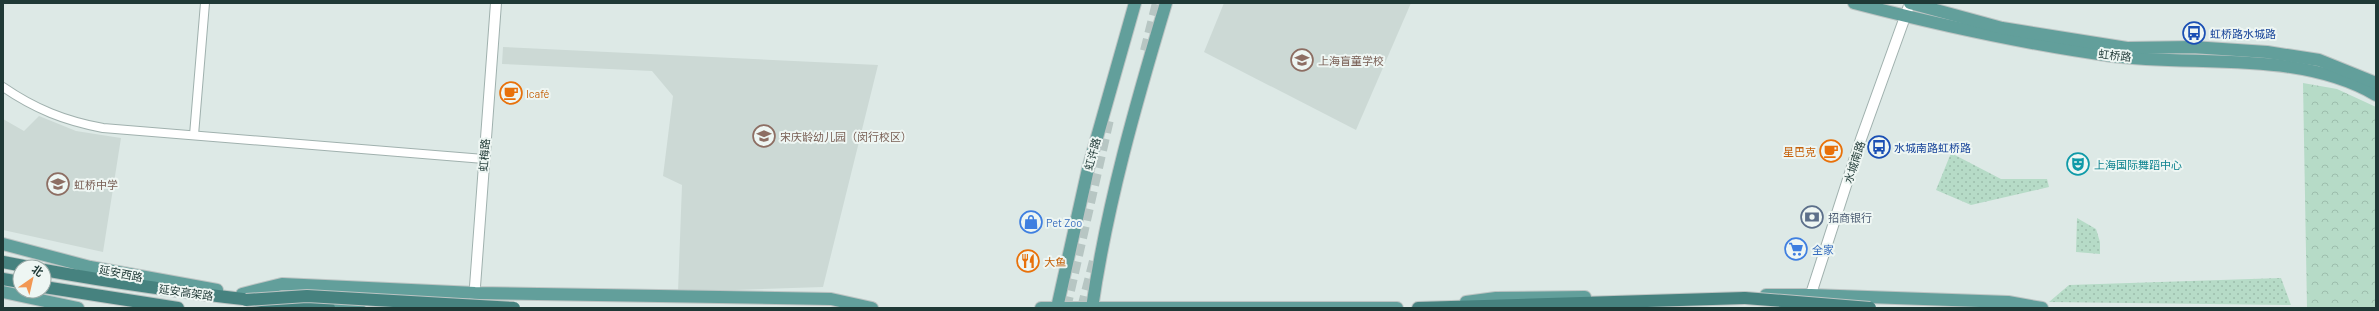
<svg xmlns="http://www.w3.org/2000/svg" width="2379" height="311" font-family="Barlow,'Noto Sans SC',sans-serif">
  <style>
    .built { fill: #ccd9d5 }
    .grass { fill: url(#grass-dots) }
    .forest { fill: url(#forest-crowns) }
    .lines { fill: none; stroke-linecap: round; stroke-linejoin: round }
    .trunk-tunnel { stroke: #b7c6c3; stroke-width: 12; stroke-dasharray: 12 6; stroke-linecap: butt }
    .minor-casing { stroke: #a0b1ae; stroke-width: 10 }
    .tertiary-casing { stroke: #a0b1ae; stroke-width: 12 }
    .primary-casing { stroke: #bcc4c3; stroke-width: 14 }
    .trunk-casing { stroke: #bcc4c3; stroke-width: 14 }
    .minor { stroke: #fff; stroke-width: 8 }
    .tertiary { stroke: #fff; stroke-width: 10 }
    .primary { stroke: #629f9b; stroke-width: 12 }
    .trunk { stroke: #46827f; stroke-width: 12 }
    .trunk-bridge-casing { stroke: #bcc4c3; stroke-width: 14; stroke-linecap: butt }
    .trunk-bridge { stroke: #46827f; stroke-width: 12 }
    .labels { text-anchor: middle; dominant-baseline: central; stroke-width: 4; stroke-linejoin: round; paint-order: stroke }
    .transit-label { font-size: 11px; fill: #164399; stroke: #eef6f3; text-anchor: start }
    .street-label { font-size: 11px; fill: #1f3936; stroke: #eef6f3 }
    .education-label { font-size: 11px; fill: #785e54; stroke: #eef6f3; text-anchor: start }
    .food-label { font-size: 11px; fill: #c56008; stroke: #eef6f3; text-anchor: start }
    .culture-label { font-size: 11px; fill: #0d838f; stroke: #eef6f3; text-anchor: start }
    .service-label { font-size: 11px; fill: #4e5e75; stroke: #eef6f3; text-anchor: start }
    .shop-label { font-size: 11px; fill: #366cbe; stroke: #eef6f3; text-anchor: start }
  </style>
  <defs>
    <pattern id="grass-dots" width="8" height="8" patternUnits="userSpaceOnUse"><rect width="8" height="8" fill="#b6dbc7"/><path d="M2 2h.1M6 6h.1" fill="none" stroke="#9cbdac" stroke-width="1.8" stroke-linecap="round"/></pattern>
    <pattern id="forest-crowns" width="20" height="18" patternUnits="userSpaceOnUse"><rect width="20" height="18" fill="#b6dbc7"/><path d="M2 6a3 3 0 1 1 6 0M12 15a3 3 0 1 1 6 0" fill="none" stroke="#9cbdac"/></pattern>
  </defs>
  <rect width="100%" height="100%" fill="#dde9e6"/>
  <g class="built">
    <path d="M1224,3H1411L1356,130L1204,52Z"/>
    <path d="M503,47L878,65L823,287L678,292L682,185L663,176L673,96L652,71L502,64Z"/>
    <path d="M39,116L76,131L121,138L103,252L3,230V119L24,131Z"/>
  </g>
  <g class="grass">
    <path d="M1951,153L2001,179H2047L2049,187L1971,205L1936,190Z"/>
    <path d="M2077,218L2096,229L2100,242V254L2076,252Z"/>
    <path d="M2281,278L2291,305L2049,302L2069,285Z"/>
  </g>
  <path class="forest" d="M2303,83L2337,89L2376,107V308H2307Z"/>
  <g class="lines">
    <g class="trunk-tunnel">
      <path d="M1146,51L1158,3"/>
      <path d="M1065,308L1109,115"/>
      <path d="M1083,308L1096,257"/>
    </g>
    <g class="minor-casing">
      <g id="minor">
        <path d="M3,87C35,109 65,121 103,128L484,159"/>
        <path d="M194,135L205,3"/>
      </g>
    </g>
    <g class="tertiary-casing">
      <g id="tertiary">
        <path d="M474,300L496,3"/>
        <path d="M1809,300L1861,139L1910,3"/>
      </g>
    </g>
    <g class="primary-casing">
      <g id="primary">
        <path d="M1854,3C1939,25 2025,44 2112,56C2197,67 2299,50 2376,95"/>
        <path d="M1910,3L2002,28L2127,48L2192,47L2267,52L2319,60L2376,83"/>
        <path d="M3,244L90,267L217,290"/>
        <path d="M3,292L78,308"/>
        <path d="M242,294L282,284L475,293L831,299L872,308"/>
        <path d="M1766,295H1811L2008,302L2042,308"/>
        <path d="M1466,302L1496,298L1585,297"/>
        <path d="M318,305L359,308"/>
        <path d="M1041,308H1397"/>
        <path d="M1057,308L1088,169L1135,3"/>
        <path d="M1092,308C1107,204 1136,103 1166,3"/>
      </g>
    </g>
    <g class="trunk-casing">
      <g id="trunk">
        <path d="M3,262L29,267"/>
        <path d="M44,270C138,287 233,299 329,308"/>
        <path d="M3,279L20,282"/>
        <path d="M44,287L178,308"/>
        <path d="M1418,308L1745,298"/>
      </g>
    </g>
    <use href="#minor" class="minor"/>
    <use href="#tertiary" class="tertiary"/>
    <use href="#primary" class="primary"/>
    <use href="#trunk" class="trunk"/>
    <g class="trunk-bridge-casing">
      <g id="trunk-bridge">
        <path d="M1745,298L1870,308"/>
        <path d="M246,300L307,296L514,308"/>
      </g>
    </g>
    <use href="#trunk-bridge" class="trunk-bridge"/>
  </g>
  <defs>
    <g id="bus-ring" transform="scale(1.15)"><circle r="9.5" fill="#eef6f3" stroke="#1a4fb4" stroke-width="1.5"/><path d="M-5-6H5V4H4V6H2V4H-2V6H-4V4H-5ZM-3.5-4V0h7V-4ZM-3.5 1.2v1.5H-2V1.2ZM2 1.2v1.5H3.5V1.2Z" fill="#1a4fb4"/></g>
    <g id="school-ring" transform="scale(1.15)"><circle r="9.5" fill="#eef6f3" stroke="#8d6e63" stroke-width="1.5"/><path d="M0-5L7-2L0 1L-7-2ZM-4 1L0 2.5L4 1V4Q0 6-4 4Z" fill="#8d6e63"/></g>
    <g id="cafe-ring" transform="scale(1.15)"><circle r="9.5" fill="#eef6f3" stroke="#e8710a" stroke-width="1.5"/><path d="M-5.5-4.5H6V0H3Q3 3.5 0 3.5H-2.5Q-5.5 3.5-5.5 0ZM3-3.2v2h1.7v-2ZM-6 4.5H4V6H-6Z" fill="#e8710a"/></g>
    <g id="theatre-ring" transform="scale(1.15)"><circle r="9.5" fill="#eef6f3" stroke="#0f9aa8" stroke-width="1.5"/><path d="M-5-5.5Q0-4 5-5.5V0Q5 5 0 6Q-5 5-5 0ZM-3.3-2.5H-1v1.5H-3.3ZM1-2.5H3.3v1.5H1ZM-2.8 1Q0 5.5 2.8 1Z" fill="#0f9aa8"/></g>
    <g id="bank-ring" transform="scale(1.15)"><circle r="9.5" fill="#eef6f3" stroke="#5c6f8a" stroke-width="1.5"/><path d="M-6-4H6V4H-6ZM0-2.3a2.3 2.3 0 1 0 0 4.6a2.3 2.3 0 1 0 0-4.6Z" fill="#5c6f8a"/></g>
    <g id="shop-ring" transform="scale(1.15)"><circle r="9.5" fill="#eef6f3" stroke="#3f7fe0" stroke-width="1.5"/><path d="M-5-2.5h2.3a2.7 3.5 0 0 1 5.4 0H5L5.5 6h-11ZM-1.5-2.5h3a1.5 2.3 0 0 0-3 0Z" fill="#3f7fe0"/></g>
    <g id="supermarket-ring" transform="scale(1.15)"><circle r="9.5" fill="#eef6f3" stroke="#3f7fe0" stroke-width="1.5"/><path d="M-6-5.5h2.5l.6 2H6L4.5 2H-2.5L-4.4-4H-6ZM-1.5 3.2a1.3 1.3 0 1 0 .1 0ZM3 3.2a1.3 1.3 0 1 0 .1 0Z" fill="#3f7fe0"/></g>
    <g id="restaurant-ring" transform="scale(1.15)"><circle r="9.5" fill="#eef6f3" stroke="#e8710a" stroke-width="1.5"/><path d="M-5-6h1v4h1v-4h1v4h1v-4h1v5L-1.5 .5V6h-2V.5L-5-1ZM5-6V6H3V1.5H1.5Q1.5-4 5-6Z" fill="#e8710a"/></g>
  </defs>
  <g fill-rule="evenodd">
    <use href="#bus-ring" x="2194" y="33"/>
    <use href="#school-ring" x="1302" y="60"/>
    <use href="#cafe-ring" x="511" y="93"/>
    <use href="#school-ring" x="764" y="136"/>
    <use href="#bus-ring" x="1879" y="147"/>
    <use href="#cafe-ring" x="1831" y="151"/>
    <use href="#theatre-ring" x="2078" y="164"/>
    <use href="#school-ring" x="58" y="184"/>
    <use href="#bank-ring" x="1812" y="217"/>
    <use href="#shop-ring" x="1031" y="222"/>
    <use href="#supermarket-ring" x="1796" y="249"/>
    <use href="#restaurant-ring" x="1028" y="261"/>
  </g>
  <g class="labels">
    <g class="transit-label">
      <text x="2210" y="33">虹桥路水城路</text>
      <text x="1894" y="147">水城南路虹桥路</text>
    </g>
    <g class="street-label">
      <text transform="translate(2115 55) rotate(6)">虹桥路</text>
      <text transform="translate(1092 154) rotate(-75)">虹许路</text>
      <text transform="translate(484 155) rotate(-86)">虹梅路</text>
      <text transform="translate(1854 162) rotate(-72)">水城南路</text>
      <text transform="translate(121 273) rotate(11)">延安西路</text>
      <text transform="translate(186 292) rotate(8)">延安高架路</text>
    </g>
    <g class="education-label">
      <text x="1318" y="60">上海盲童学校</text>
      <text x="780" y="136">宋庆龄幼儿园（闵行校区）</text>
      <text x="74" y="184">虹桥中学</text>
    </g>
    <g class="food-label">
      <text x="526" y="93">Icafé</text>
      <text x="1816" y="151" text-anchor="end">星巴克</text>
      <text x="1044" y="261">大鱼</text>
    </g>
    <g class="culture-label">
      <text x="2094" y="164">上海国际舞蹈中心</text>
    </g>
    <g class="service-label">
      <text x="1828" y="217">招商银行</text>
    </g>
    <g class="shop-label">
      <text x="1046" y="222">Pet Zoo</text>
      <text x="1812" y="249">全家</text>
    </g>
  </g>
  <rect width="2379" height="311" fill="none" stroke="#1f3936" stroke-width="8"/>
  <g transform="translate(32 279) rotate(34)"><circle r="19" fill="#eef6f3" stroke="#9baaa7"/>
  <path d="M0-3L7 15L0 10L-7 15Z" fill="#f29753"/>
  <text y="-6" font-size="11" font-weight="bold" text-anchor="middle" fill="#1f3936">北</text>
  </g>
</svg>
